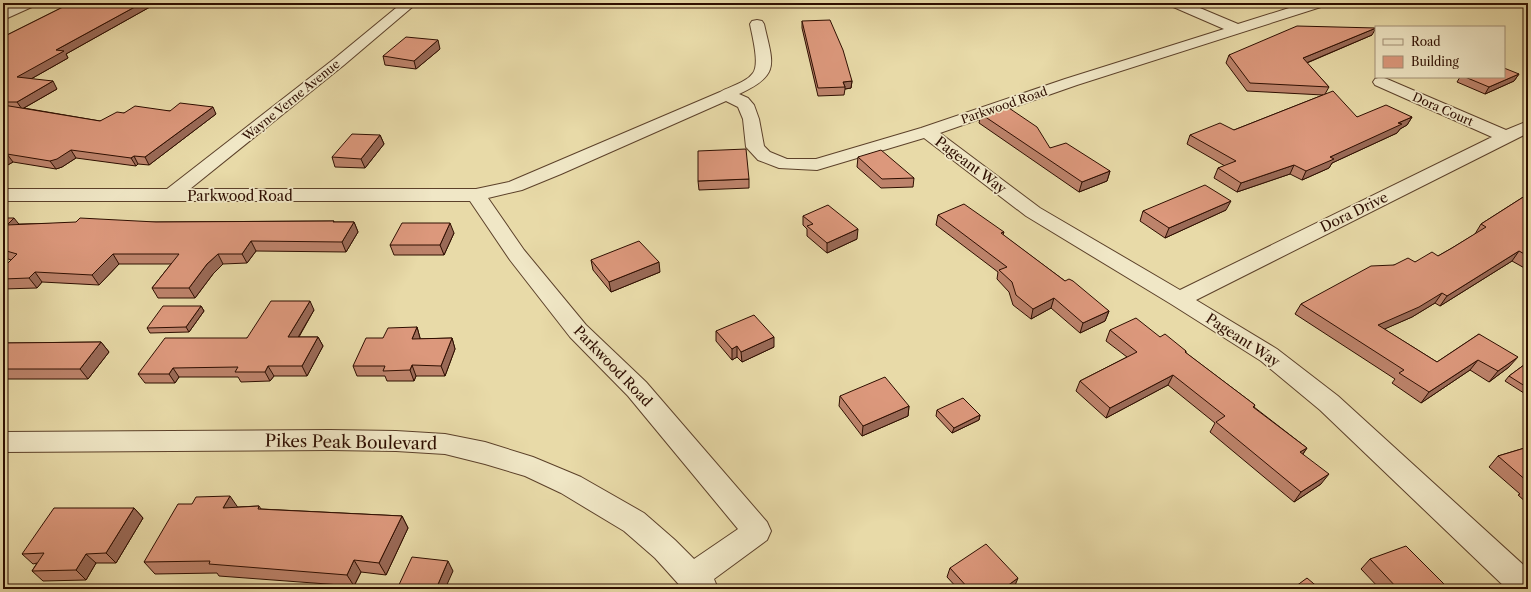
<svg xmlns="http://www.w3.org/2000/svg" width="1531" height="592" font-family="'Libre Caslon Text',serif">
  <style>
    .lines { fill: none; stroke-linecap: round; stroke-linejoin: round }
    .minor-casing { stroke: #5c412a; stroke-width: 2 }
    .minor { fill: #f0e7c6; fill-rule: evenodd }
    .wall { fill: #bd836b; stroke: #2e0e00 }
    .shaded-wall { fill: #9a6a57; stroke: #2e0e00 }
    .building { fill: #dc987c; stroke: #2e0e00 }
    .labels { text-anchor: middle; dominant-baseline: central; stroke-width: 3.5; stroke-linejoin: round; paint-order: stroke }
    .far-street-label { font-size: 12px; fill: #2e0e00; stroke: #f0e7c6 }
    .street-label { font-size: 14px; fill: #2e0e00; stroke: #f0e7c6 }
    .near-street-label { font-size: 17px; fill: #2e0e00; stroke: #f0e7c6 }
  </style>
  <rect width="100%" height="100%" fill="#e8daa8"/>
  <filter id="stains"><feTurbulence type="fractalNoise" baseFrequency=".005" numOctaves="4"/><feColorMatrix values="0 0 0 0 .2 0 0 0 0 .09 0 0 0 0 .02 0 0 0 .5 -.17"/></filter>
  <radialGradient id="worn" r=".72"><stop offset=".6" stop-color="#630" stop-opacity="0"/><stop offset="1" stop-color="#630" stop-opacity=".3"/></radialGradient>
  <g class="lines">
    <g class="minor-casing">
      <g id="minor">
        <path d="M18,3H36L34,6L3,20V11Z"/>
        <path d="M402,3H417L344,65L190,189H476L509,182L720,92C730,86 746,83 753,73C760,64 752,35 750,24L752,21L757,20L762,21L764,24C773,64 781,75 739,94L748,98L754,105L759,119L764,146L770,152L787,159H816L921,128L1065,79L1224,29L1171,6L1169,3H1188L1238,24L1305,3H1326L1324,6L1077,85L940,133L1040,208L1180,290L1492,137L1375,85L1373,82L1375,79L1381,77L1387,79L1506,130L1528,121V133L1196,300L1277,349L1338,396L1528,569V589H1507L1320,410L1261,361L1171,304L1026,216L924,138L817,170L779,168L758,160L746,147L743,119L738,107L726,101L561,174L522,190L488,198L524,250L586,325L646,382L767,522L771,531L767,540L714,579L718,589H683L655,558L624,531L561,493L525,476L485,464L445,454L396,451L330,450L3,452V432L330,430L396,431L445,434L485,442L533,457L581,477L644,513L675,540L694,559L738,529L628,396L570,337L510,260L470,201H3V189H167L334,59Z"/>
      </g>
    </g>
    <use href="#minor" class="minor"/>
  </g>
  <g class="wall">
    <path d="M71,3H157L66,54L68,58L31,79L57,89L24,108L100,121L124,113L170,111L216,114L149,165L138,164L136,166L76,158L62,167L56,169L13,162L6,166H3V37Z"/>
    <path d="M802,21L852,81L851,88L845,89L844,95L818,96L802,28Z"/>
    <path d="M1372,35L1307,63L1329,87L1325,94L1357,117H1412L1407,125L1400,129L1397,133L1332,163L1329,168L1302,180L1290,174L1237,192L1214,178L1218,168L1225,166L1187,144L1190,135L1234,130L1323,95L1247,91L1226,63L1229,55Z"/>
    <path d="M440,49L416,69L385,65L383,56Z"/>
    <path d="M1519,74L1514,81L1485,94L1457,82L1460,77H1504Z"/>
    <path d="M981,114L1050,148L1110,171L1107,181L1079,192L979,123Z"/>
    <path d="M380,135L384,144L365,168L335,167L332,157Z"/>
    <path d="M858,157L914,178L913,187L881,188L857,167Z"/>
    <path d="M749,179V188L699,190L698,181Z"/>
    <path d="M1528,194V270L1512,261L1440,306L1435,303L1412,317L1384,329L1437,362L1479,334L1509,367L1489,382L1470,370L1421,403L1392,383L1395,379L1295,314L1301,304L1394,265L1415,262L1438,256L1452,248L1475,234L1481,224Z"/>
    <path d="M1226,210L1165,238L1140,221L1143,211Z"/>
    <path d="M938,215L1004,232L1003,235L1065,281L1109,311L1105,321L1080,333L1051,308L1031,319L1013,305L1009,292L997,279L998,272L936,225Z"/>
    <path d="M803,216L857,239L827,253L807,236V229L803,225Z"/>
    <path d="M3,218L19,224L156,222L334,221V222H354L358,232L346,252L256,251L247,263L223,264L213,274L195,298H158L152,288L171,264H119L99,285L42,282L37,288L3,289V268L11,260L3,257Z"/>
    <path d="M454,233L444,255H394L390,245Z"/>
    <path d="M591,260L660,272L611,292L593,270Z"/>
    <path d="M201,306L204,311L189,332L150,333L147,328Z"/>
    <path d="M314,310L299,337H318L323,346L307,376H274L270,381L241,382L238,377H179L175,383H145L138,374L247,338Z"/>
    <path d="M417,327L420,338V339L452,338L455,349L445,376H416L414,381H387L385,376H357L353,366L383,338Z"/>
    <path d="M1110,330L1160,337L1186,351V353L1255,405L1254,407L1307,448L1303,454L1321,484L1294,502L1210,432L1215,423L1168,385L1106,418L1076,391L1080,381L1127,357L1106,341Z"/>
    <path d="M716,331L774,347L742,362L737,357L732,360L716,341Z"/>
    <path d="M3,340L5,343L101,342L109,352L88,379H3Z"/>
    <path d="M1528,362V394L1527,395L1505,381L1509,376Z"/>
    <path d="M840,396L909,406L908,416L862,436L839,406Z"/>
    <path d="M937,410L980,415L979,420L952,433L936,416Z"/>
    <path d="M1528,447V504L1518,495L1520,494L1489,467L1498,456Z"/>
    <path d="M259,506L261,509L402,516L408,528L386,575L361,572L354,586L219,576L217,573L155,574L144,562L238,507Z"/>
    <path d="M134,508L143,518L116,563H96L86,580L43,581L32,571L37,563L33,564L22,554Z"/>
    <path d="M1370,559L1449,589H1380L1361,569Z"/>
    <path d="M950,568L1014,588L1013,589H958L947,577Z"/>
  </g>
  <g class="shaded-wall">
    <path d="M142,3H157L66,54L68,58L22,84L17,77L56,50Z"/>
    <path d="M1376,28L1372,35L1299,66L1303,58Z"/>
    <path d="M438,40L440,49L416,69L414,61Z"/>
    <path d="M1519,74L1514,81L1485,94L1489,87Z"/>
    <path d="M53,81L57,89L22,109L17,102Z"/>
    <path d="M852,81L851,88L845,89V87L843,82Z"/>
    <path d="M213,107L216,114L149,165L145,157Z"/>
    <path d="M1412,117L1407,125L1400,129L1397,133L1332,163L1329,168L1302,180L1306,171L1330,157L1398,123Z"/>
    <path d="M380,135L384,144L365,168L361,159Z"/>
    <path d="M71,150L76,158L62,167L56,169L50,161Z"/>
    <path d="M7,154L13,162L6,166L3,163V157Z"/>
    <path d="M134,156L138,164L136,166L131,158Z"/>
    <path d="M1294,165L1290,174L1237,192L1241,183Z"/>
    <path d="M1110,171L1107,181L1079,192L1082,182Z"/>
    <path d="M1231,201L1226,210L1165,238L1169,228Z"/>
    <path d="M14,218L22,228L7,225Z"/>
    <path d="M354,222L358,232L346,252L342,242Z"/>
    <path d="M450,223L454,233L444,255L440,245Z"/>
    <path d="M858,229L857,239L827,253V243Z"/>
    <path d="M251,241L256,251L247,263L242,254Z"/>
    <path d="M1519,251L1512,261L1440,306L1447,296Z"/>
    <path d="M113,254L119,264L99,285L92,275Z"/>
    <path d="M218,254L223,264L213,274L195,298L189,288L207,264Z"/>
    <path d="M659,262L660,272L611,292L609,282Z"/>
    <path d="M35,272L42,282L37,288L29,278Z"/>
    <path d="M1442,293L1435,303L1412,317L1371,335L1378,325Z"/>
    <path d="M1054,298L1051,308L1031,319L1033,309Z"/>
    <path d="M310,301L314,310L293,346L288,337Z"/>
    <path d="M201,306L204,311L189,332L186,327Z"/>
    <path d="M1109,311L1105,321L1080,333L1083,323Z"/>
    <path d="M417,327L420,338L416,349L412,339Z"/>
    <path d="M318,337L323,346L307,376L302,366Z"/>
    <path d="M774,337V347L742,362L741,352Z"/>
    <path d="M452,338L455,349L445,376L441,366Z"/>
    <path d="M101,342L109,352L88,379L80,369Z"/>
    <path d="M737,346V357L732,360V349Z"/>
    <path d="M1518,357L1509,367L1489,382L1498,371Z"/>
    <path d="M1478,360L1470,370L1421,403L1429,392Z"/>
    <path d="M412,365L416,376L414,381L410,370Z"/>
    <path d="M268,366L274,376L270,381L265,372Z"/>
    <path d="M173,368L179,377L175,383L169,374Z"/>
    <path d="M1173,375L1168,385L1106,418L1110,408Z"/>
    <path d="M909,406L908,416L862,436L863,426Z"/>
    <path d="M980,415L979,420L952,433L954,428Z"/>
    <path d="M1307,448L1300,458V452Z"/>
    <path d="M1329,474L1321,484L1294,502L1301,492Z"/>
    <path d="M230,496L239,509L223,508Z"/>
    <path d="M134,508L143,518L116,563L106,553Z"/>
    <path d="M402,516L408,528L386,575L379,563Z"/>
    <path d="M86,554L96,563L86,580L76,570Z"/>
    <path d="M354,560L361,572L354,586L347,575Z"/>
    <path d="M448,561L453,571L445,589H436Z"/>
    <path d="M1018,578L1014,588L1013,589H1003Z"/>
  </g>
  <g class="building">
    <path d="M71,3H142L56,50L64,51L17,77L53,81L17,102H3V37Z"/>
    <path d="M830,20L843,50L852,81L843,82L845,87L818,88L802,21Z"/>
    <path d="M1297,26L1376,28L1303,58L1329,87L1250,83L1229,55Z"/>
    <path d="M406,37L438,40L414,61L383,56Z"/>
    <path d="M1504,68L1519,74L1489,87L1465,77H1504Z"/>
    <path d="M1333,91L1357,117L1386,105L1412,117L1398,123L1402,124L1330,157L1334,159L1306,171L1294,165L1241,183L1218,168L1236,161L1190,135L1220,123L1234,130Z"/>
    <path d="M180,103L213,107L145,157L134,156L131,158L71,150L57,159L50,161L7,154L3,157V105L100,121L117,112L124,113L135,106L170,111Z"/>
    <path d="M1006,106L1037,127L1050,148L1066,143L1110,171L1082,182L981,114Z"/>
    <path d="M352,134L380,135L361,159L332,157Z"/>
    <path d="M746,149L749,179L698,181V151Z"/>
    <path d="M881,150L914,178L882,179L858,157Z"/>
    <path d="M1205,185L1231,201L1169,228L1143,211Z"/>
    <path d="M1528,194V256L1519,251L1447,296L1442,293L1419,307L1378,325L1437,362L1479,334L1518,357L1498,371L1478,360L1429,392L1399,373L1404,370L1301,304L1371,266L1394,265L1408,258L1415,262L1432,252L1438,256L1452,248L1486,227L1481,224Z"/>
    <path d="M964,204L1004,232L1001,233L1065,281L1069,279L1073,281L1109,311L1083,323L1054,298L1033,309L1016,295L1012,282L999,270L1007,267L938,215Z"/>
    <path d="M828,205L858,229L827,243L807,226L813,224L803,216Z"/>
    <path d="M3,218H14L7,225L76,222L80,218L156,222L334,221L333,222H354L342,242L251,241L242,254H218L207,264L189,288H152L179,254H113L92,275L35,272L29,278L3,279V268L17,254L3,250Z"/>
    <path d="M402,223H450L440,245H390Z"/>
    <path d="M639,241L659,262L609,282L591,260Z"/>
    <path d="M271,301H310L288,337H318L302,366H268L265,372H235L238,367L173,368L169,374H138L165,338H247Z"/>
    <path d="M163,306H201L186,327L147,328Z"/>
    <path d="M754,315L774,337L741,352L737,346L732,349L716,331Z"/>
    <path d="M1136,318L1160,337L1165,334L1186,351L1185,352L1255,405L1253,407L1307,448L1300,452L1329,474L1301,492L1216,422L1225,416L1173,375L1110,408L1080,381L1137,352L1110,330Z"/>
    <path d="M417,327L412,339L452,338L441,366L412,365L410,370L383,371L385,366H353L366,338H383L388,328Z"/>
    <path d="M101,342L80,369H3V343Z"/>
    <path d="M1528,362V388L1509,376Z"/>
    <path d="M885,377L909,406L863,426L840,396Z"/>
    <path d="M963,398L980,415L954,428L937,410Z"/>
    <path d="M1528,447V482L1498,456Z"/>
    <path d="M230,496L223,508L259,506L258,509L402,516L379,563L354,560L347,575L209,564L210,561L144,562L178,504H192L196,497Z"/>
    <path d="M54,508H134L106,553L86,554L76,570L32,571L44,553L22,554Z"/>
    <path d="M986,544L1018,578L1003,589H969L950,568Z"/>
    <path d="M1406,546L1449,589H1398L1370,559Z"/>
    <path d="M412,557L448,561L436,589H397Z"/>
    <path d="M1307,578L1320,589H1292Z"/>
  </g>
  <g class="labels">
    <g class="far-street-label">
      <text transform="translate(291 100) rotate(-39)">Wayne Verne Avenue</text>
      <text transform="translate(1004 105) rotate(-19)">Parkwood Road</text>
      <text transform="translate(1443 109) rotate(24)">Dora Court</text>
    </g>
    <g class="street-label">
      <text transform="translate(971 165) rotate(37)">Pageant Way</text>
      <text x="240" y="196">Parkwood Road</text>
      <text transform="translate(1354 212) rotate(-26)">Dora Drive</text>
      <text transform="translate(1243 340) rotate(33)">Pageant Way</text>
      <text transform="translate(613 366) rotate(46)">Parkwood Road</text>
    </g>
    <g class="near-street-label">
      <text transform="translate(351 442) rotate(1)">Pikes Peak Boulevard</text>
    </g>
  </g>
  <rect width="1531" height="592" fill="none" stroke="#e8daa8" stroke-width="16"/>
  <rect x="4" y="4" width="1523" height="584" fill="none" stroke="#2e0e00" stroke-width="2"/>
  <rect x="8" y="8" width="1515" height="576" fill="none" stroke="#2e0e00"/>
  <rect x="1375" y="26" width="130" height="52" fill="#f0e7c6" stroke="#a29077"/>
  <rect x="1383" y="39" width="20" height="6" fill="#f0e7c6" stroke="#a29077"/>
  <text x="1411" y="46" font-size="12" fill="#2e0e00">Road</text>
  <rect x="1383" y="56" width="20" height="12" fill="#dc987c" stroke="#a29077"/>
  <text x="1411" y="66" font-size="12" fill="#2e0e00">Building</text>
  <rect width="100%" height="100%" filter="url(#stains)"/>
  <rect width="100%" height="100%" fill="url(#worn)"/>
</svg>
